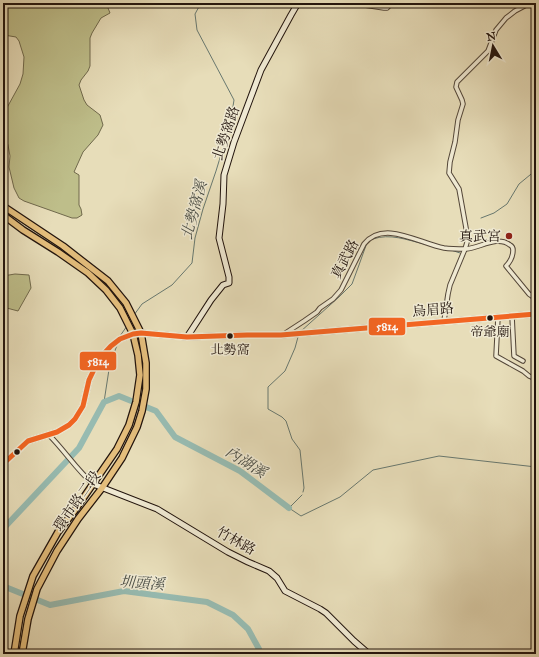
<svg xmlns="http://www.w3.org/2000/svg" width="539" height="657" font-family="'IM FELL Great Primer','Noto Serif TC',serif">
  <style>
    .green { fill: #bebe8a; stroke: #70694c }
    .lines { fill: none; stroke-linecap: round; stroke-linejoin: round }
    .stream { stroke: #68786f; stroke-width: 1 }
    .river { stroke: #97bbb1; stroke-width: 6 }
    .street-casing { stroke: #534638; stroke-width: 5.5 }
    .secondary-casing { stroke: #22140d; stroke-width: 7 }
    .primary-casing { stroke: #22140d; stroke-width: 8 }
    .street { stroke: #efe9d2; stroke-width: 3.5 }
    .secondary { stroke: #efe9d2; stroke-width: 5 }
    .primary { stroke: #e4be7c; stroke-width: 5.5 }
    .bus-1-casing { stroke: #efe9d2; stroke-width: 8 }
    .bus-1 { stroke: #f26522; stroke-width: 5 }
    .poi-dot { fill: #8f2418; stroke: #efe9d2; stroke-width: 1.5 }
    .bus-dot { fill: #22140d; stroke: #efe9d2; stroke-width: 1.5 }
    .labels { text-anchor: middle; dominant-baseline: central; stroke-width: 3; stroke-linejoin: round; paint-order: stroke }
    .bus-label { font-size: 13px; fill: #22140d; stroke: #efe9d2 }
    .street-label { font-size: 14px; fill: #22140d; stroke: #efe9d2 }
    .poi-label { font-size: 14px; fill: #22140d; stroke: #efe9d2; text-anchor: end }
    .water-label { font-size: 15px; font-style: italic; fill: #4b4e46; stroke: #efe9d2 }
    .line-badge { stroke: #efe9d2; stroke-width: 1.5 }
    .badge-label { font-size: 11px; text-anchor: middle; font-weight: bold; fill: #fff }
  </style>
  <rect width="100%" height="100%" fill="#e7ddb9"/>
  <filter id="stains"><feTurbulence type="fractalNoise" baseFrequency=".005" numOctaves="4"/><feColorMatrix values="0 0 0 0 .2 0 0 0 0 .09 0 0 0 0 .02 0 0 0 .5 -.17"/></filter>
  <radialGradient id="worn" r=".72"><stop offset=".6" stop-color="#630" stop-opacity="0"/><stop offset="1" stop-color="#630" stop-opacity=".3"/></radialGradient>
  <g class="green">
    <path d="M3,3H106L110,13L101,18L92,33L90,38V66L88,71L81,80L79,85L84,100L87,105L100,115L103,125L98,135L83,152L74,172L79,175V205L81,209L82,215L77,218H72L24,201L19,198L14,188L9,167L10,156L8,145L3,130V115L20,84L23,74L24,57L19,41L16,37L4,35L3,32Z"/>
    <path d="M15,274L29,275L31,288L18,311L3,307V276Z"/>
  </g>
  <g class="lines">
    <g class="stream">
      <path d="M481,218L494,213L507,204L519,184L536,170"/>
      <path d="M373,239C390,233 407,240 424,244"/>
      <path d="M451,250L460,253"/>
      <path d="M134,315L142,304L172,285L192,263L195,238L203,209L216,171L230,125L234,100L197,30L195,14L201,3"/>
      <path d="M300,332L339,297L352,284L359,265L364,251L367,243"/>
      <path d="M120,336L127,326"/>
      <path d="M298,337L295,348L285,371L268,387V409L282,417L286,421L292,439L300,450L304,488L303,492"/>
      <path d="M104,402L110,363L118,343"/>
      <path d="M302,495L289,508L301,516L340,497L373,470L439,456L536,467"/>
    </g>
    <g class="river">
      <path d="M3,529L79,448L104,402L119,396L156,411L175,437L240,471L289,508"/>
      <path d="M3,586L50,605L124,591L207,602L233,615L248,629L259,649L260,654"/>
    </g>
    <g class="street-casing">
      <g id="street">
        <path d="M351,3L384,8H387L392,3"/>
        <path d="M512,316L514,356L523,361"/>
        <path d="M498,317L496,356L523,371L529,376L536,379"/>
        <path d="M444,321L448,294L450,285L465,249L468,239L459,189L449,173L450,162L455,142L458,120L463,104L462,100L456,87L457,82L488,51L496,30L506,18L515,11L530,3"/>
        <path d="M284,334L304,321L317,312L320,308L333,299L341,290L364,244C384,219 420,244 444,248C451,249 459,249 466,249C480,248 497,235 510,245C512,246 513,247 513,250C513,256 510,262 506,266L529,294L536,299"/>
        <path d="M49,435C65,451 76,469 93,484"/>
      </g>
    </g>
    <g class="secondary-casing">
      <g id="secondary">
        <path d="M187,337L191,331L211,300L223,285L229,283V277L219,238L223,204L224,175L234,142L261,70L291,15L298,3"/>
        <path d="M3,464L28,441L57,432L69,425L75,419L83,406L89,380L99,359L111,346L120,339L133,334L141,333L187,337L247,335H281L536,314"/>
        <path d="M93,484L157,509L228,552L248,562L269,571L277,578L285,591L320,609L326,613L354,641L369,654"/>
      </g>
    </g>
    <g class="primary-casing">
      <g id="primary">
        <path d="M3,206L63,246L108,281L126,303L141,333L146,363V389L142,411L137,427L122,458L102,488L78,519L57,551L37,589L28,619L22,654"/>
        <path d="M3,215L23,230L58,252L88,273L106,290L120,308L133,334L138,355L140,375L136,402L129,425L117,449L75,510L58,532L33,576L20,616L14,654"/>
      </g>
    </g>
    <use href="#street" class="street"/>
    <use href="#secondary" class="secondary"/>
    <use href="#primary" class="primary"/>
    <g class="bus-1-casing">
      <path id="bus-1" d="M3,464L28,441L57,432L69,425L75,419L83,406L89,380L99,359L111,346L120,339L133,334L141,333L187,337L247,335H281L536,314"/>
    </g>
    <use href="#bus-1" class="bus-1"/>
  </g>
  <circle class="poi-dot" cx="509" cy="236" r="4"/>
  <g class="bus-dot">
    <circle cx="490" cy="318" r="3.5"/>
    <circle cx="230" cy="336" r="3.5"/>
    <circle cx="17" cy="452" r="3.5"/>
  </g>
  <g class="labels">
    <g class="bus-label">
      <text x="490" y="332">帝爺廟</text>
      <text x="230" y="350">北勢窩</text>
    </g>
    <g class="street-label">
      <text transform="translate(226 133) rotate(-71)">北勢窩路</text>
      <text transform="translate(345 259) rotate(-62)">真武路</text>
      <text transform="translate(433 310) rotate(-5)">烏眉路</text>
      <text transform="translate(77 501) rotate(-55)">環市路二段</text>
      <text transform="translate(236 541) rotate(29)">竹林路</text>
    </g>
    <g class="poi-label">
      <text x="501" y="236">真武宮</text>
    </g>
    <g class="water-label">
      <text transform="translate(194 210) rotate(-75)">北勢窩溪</text>
      <text transform="translate(246 462) rotate(32)">內湖溪</text>
      <text transform="translate(142 583) rotate(4)">圳頭溪</text>
    </g>
  </g>
  <g class="line-badge">
    <rect x="368" y="317" width="38" height="19" rx="4" fill="#f26522"/>
    <rect x="79" y="351" width="38" height="20" rx="4" fill="#f26522"/>
  </g>
  <g class="badge-label">
    <text x="387" y="330">5814</text>
    <text x="98" y="365">5814</text>
  </g>
  <rect width="539" height="657" fill="none" stroke="#e7ddb9" stroke-width="16"/>
  <rect x="4" y="4" width="531" height="649" fill="none" stroke="#22140d" stroke-width="2"/>
  <rect x="8" y="8" width="523" height="641" fill="none" stroke="#22140d"/>
  <g transform="translate(493 46) rotate(350)" stroke="#efe9d2" stroke-width="3" paint-order="stroke">
  <path d="M0-3L7 15L0 10L-7 15Z" fill="#22140d"/>
  <text y="-6" font-size="11" font-weight="bold" text-anchor="middle" fill="#22140d">N</text>
  </g>
  <rect width="100%" height="100%" filter="url(#stains)"/>
  <rect width="100%" height="100%" fill="url(#worn)"/>
</svg>
